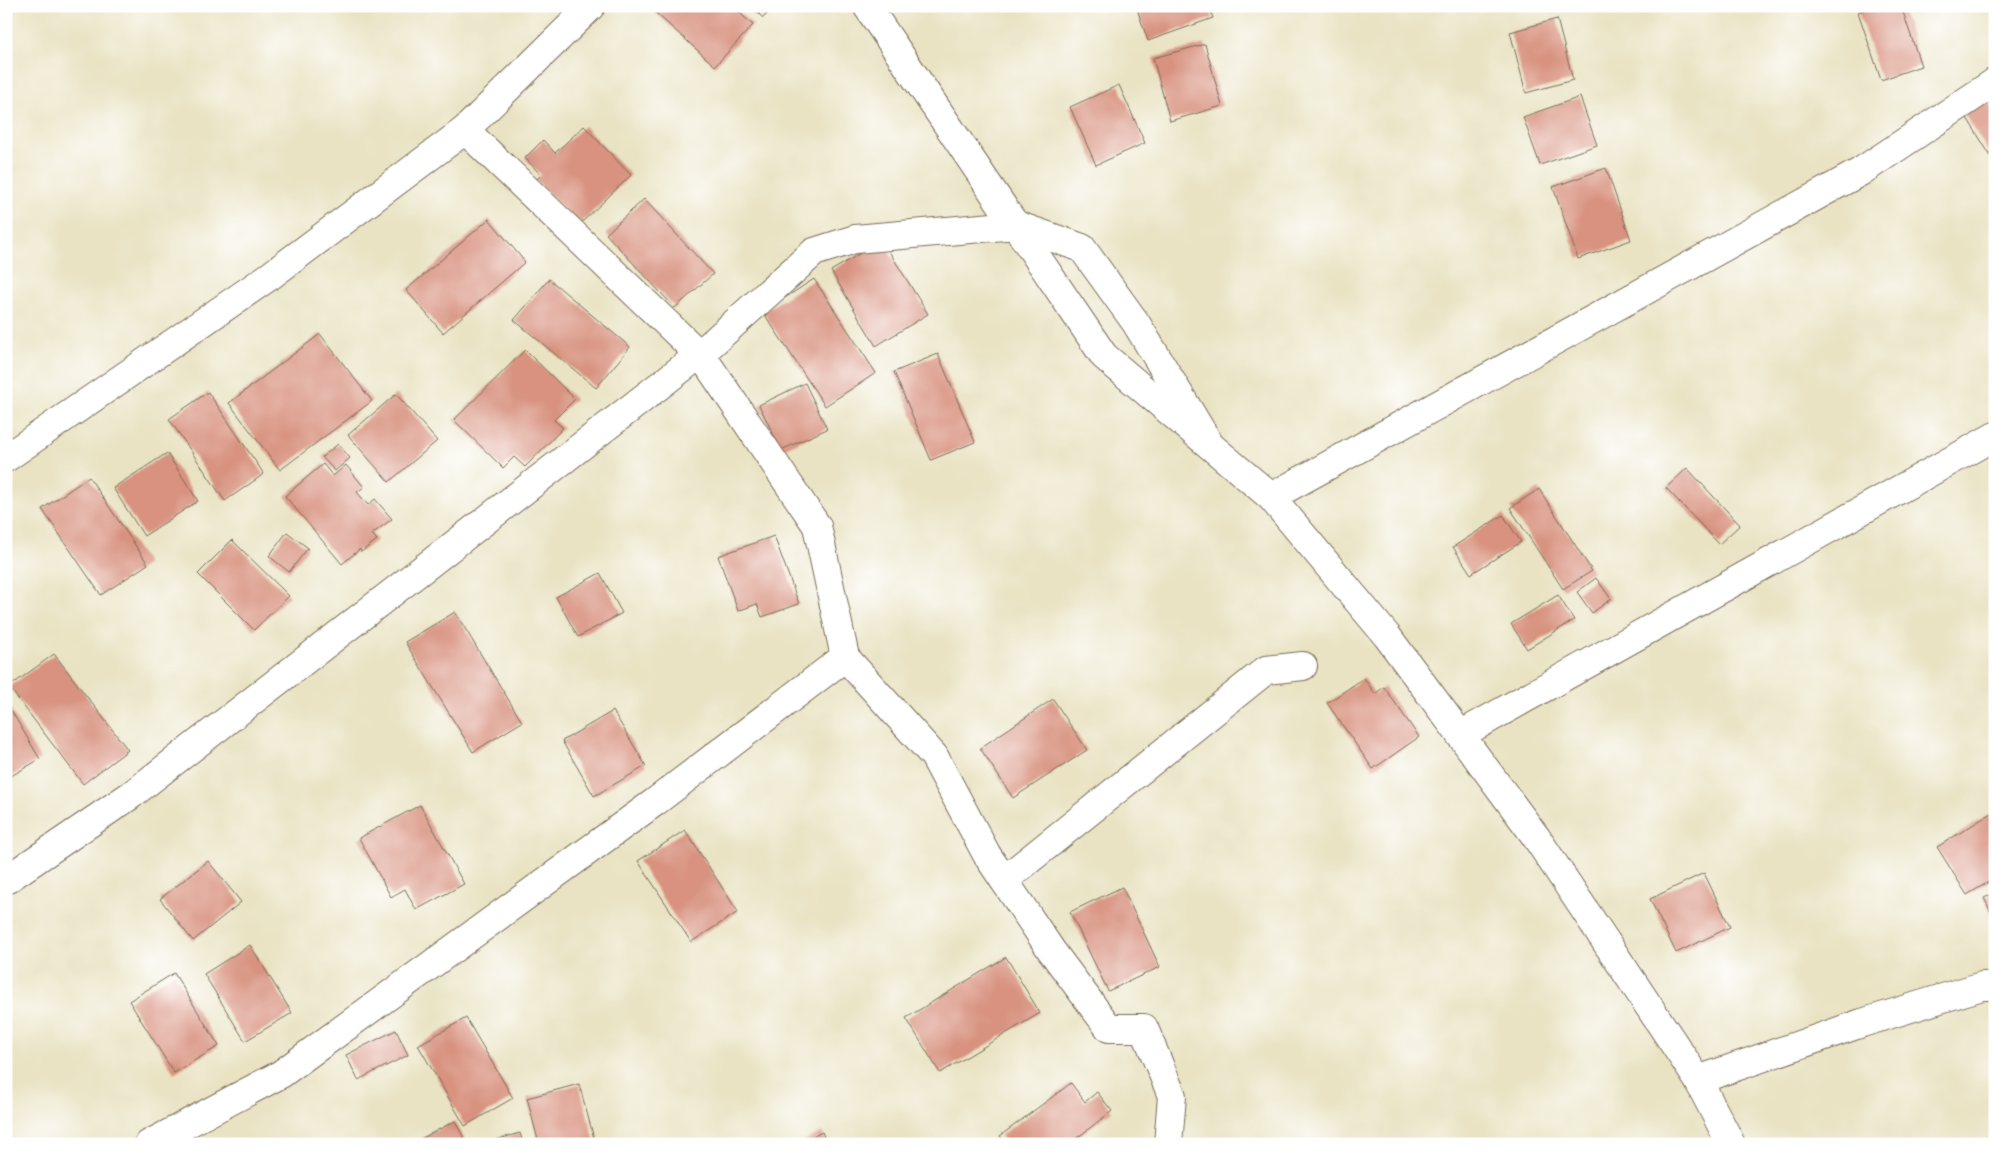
<svg xmlns="http://www.w3.org/2000/svg" width="2001" height="1150" font-family="Mali,sans-serif">
  <style>
    .building { fill: #d8927f }
    .lines { fill: none; stroke-linecap: round; stroke-linejoin: round }
    .street-casing { stroke: #786b58; stroke-width: 30 }
    .street { stroke: #fff; stroke-width: 28 }
  </style>
  <rect width="100%" height="100%" fill="#fff"/>
  <filter id="ink" filterUnits="userSpaceOnUse"><feTurbulence type="fractalNoise" baseFrequency=".02" numOctaves="2"/><feDisplacementMap in="SourceGraphic" scale="10" xChannelSelector="R" yChannelSelector="G"/><feConvolveMatrix kernelMatrix="1 2 1 2 8 2 1 2 1" color-interpolation-filters="sRGB"/></filter>
  <filter id="wash" filterUnits="userSpaceOnUse"><feTurbulence type="fractalNoise" baseFrequency=".0096" numOctaves="4" result="noise"/><feDisplacementMap in="SourceGraphic" scale="20" xChannelSelector="R" yChannelSelector="G"/><feGaussianBlur stdDeviation="1.12" result="paint"/><feColorMatrix in="noise" values="0 0 0 0 0 0 0 0 0 0 0 0 0 0 0 0 0 1.4 0 .05"/><feComposite in="paint" operator="in"/></filter>
  <g filter="url(#wash)">
    <rect width="100%" height="100%" fill="#e9e3c3"/>
    <g id="blocks">
      <g class="building">
        <path d="M648,6H732L753,25L715,66Z"/>
        <path d="M751,6H775L763,18Z"/>
        <path d="M1136,6H1208L1213,18L1148,41Z"/>
        <path d="M1874,6H1901L1921,66L1881,80L1858,12Z"/>
        <path d="M1557,19L1573,80L1526,93L1510,32Z"/>
        <path d="M1205,44L1222,106L1170,121L1153,58Z"/>
        <path d="M1119,85L1145,143L1096,165L1070,107Z"/>
        <path d="M1580,97L1597,145L1540,165L1523,117Z"/>
        <path d="M1987,99L1995,112V163L1964,113Z"/>
        <path d="M584,126L631,175L579,225L536,180L541,175L525,158L543,140L555,153Z"/>
        <path d="M1606,168L1631,240L1578,259L1553,187Z"/>
        <path d="M644,199L713,274L675,308L606,234Z"/>
        <path d="M489,219L525,262L443,333L406,290Z"/>
        <path d="M882,240L928,314L876,346L831,271Z"/>
        <path d="M549,279L630,347L596,388L514,320Z"/>
        <path d="M814,279L876,373L825,406L763,312Z"/>
        <path d="M320,334L372,401L280,470L229,403Z"/>
        <path d="M525,350L575,399L554,420L563,428L525,467L514,457L503,468L454,420Z"/>
        <path d="M938,354L975,442L931,460L894,372Z"/>
        <path d="M805,383L827,429L781,450L759,405Z"/>
        <path d="M208,392L264,474L225,501L169,419Z"/>
        <path d="M396,394L437,441L389,482L348,435Z"/>
        <path d="M338,444L350,458L335,471L322,457Z"/>
        <path d="M167,453L198,501L144,536L113,488Z"/>
        <path d="M323,464L333,476L346,465L364,487L357,492L368,505L375,499L392,519L372,534L377,540L361,552L360,549L342,564L285,496Z"/>
        <path d="M1687,468L1740,525L1719,544L1666,488Z"/>
        <path d="M89,477L148,564L101,595L42,509Z"/>
        <path d="M1539,489L1592,571L1563,589L1510,508Z"/>
        <path d="M1503,515L1521,542L1471,574L1453,547Z"/>
        <path d="M287,532L308,548L289,572L269,556Z"/>
        <path d="M774,536L799,604L762,617L757,604L738,611L718,556Z"/>
        <path d="M232,540L289,596L254,630L198,574Z"/>
        <path d="M600,573L622,613L578,637L556,597Z"/>
        <path d="M1596,578L1611,599L1592,613L1577,592Z"/>
        <path d="M1558,595L1574,620L1527,649L1511,624Z"/>
        <path d="M455,612L522,722L473,752L405,642Z"/>
        <path d="M54,654L128,750L83,784L9,687Z"/>
        <path d="M1364,678L1375,694L1384,687L1419,737L1373,769L1327,703Z"/>
        <path d="M1053,699L1087,750L1013,798L980,748Z"/>
        <path d="M6,702L40,759L6,779Z"/>
        <path d="M613,711L646,766L594,796L562,741Z"/>
        <path d="M420,805L464,884L416,910L405,889L391,897L359,838Z"/>
        <path d="M1995,811V878L1967,895L1937,847Z"/>
        <path d="M685,830L738,912L691,942L638,861Z"/>
        <path d="M208,861L241,902L193,941L160,899Z"/>
        <path d="M1704,873L1730,927L1676,953L1650,899Z"/>
        <path d="M1122,887L1160,967L1108,991L1070,912Z"/>
        <path d="M1995,893V920L1984,898Z"/>
        <path d="M250,945L292,1013L245,1041L204,974Z"/>
        <path d="M1006,957L1040,1013L940,1073L906,1018Z"/>
        <path d="M174,973L219,1046L174,1073L129,1001Z"/>
        <path d="M466,1018L513,1098L465,1126L418,1045Z"/>
        <path d="M396,1030L408,1055L358,1080L346,1055Z"/>
        <path d="M1071,1083L1085,1102L1097,1092L1112,1111L1073,1141L1075,1144H1006L1000,1136Z"/>
        <path d="M579,1084L595,1142L539,1144L527,1098Z"/>
        <path d="M455,1121L465,1140L458,1144H411Z"/>
        <path d="M822,1132L827,1144H798Z"/>
        <path d="M520,1133L523,1144H485V1143Z"/>
      </g>
    </g>
  </g>
  <g filter="url(#ink)">
    <use href="#blocks" fill-opacity="0" stroke="#786b58" stroke-width="1"/>
    <g class="lines">
      <g class="street-casing">
        <g id="street">
          <path d="M867,6L1104,356L1271,497L1387,636L1536,837L1698,1080L1731,1144"/>
          <path d="M6,458L270,276L465,130L591,6"/>
          <path d="M1271,497L1860,172L1995,82"/>
          <path d="M845,657L934,756L987,855L1051,950L1109,1028H1144L1172,1096L1168,1144"/>
          <path d="M1460,735L1995,436"/>
          <path d="M6,880L131,795L699,355L814,252L855,239L1016,225L1082,248L1136,323L1210,445"/>
          <path d="M1004,880L1266,670L1303,666"/>
          <path d="M1698,1080L1862,1023L1982,986H1995"/>
          <path d="M149,1144L281,1074L655,802L845,657L817,526L704,359L465,130"/>
        </g>
      </g>
      <use href="#street" class="street"/>
    </g>
  </g>
  <rect width="2001" height="1150" fill="none" stroke="#fff" stroke-width="25"/>
</svg>
